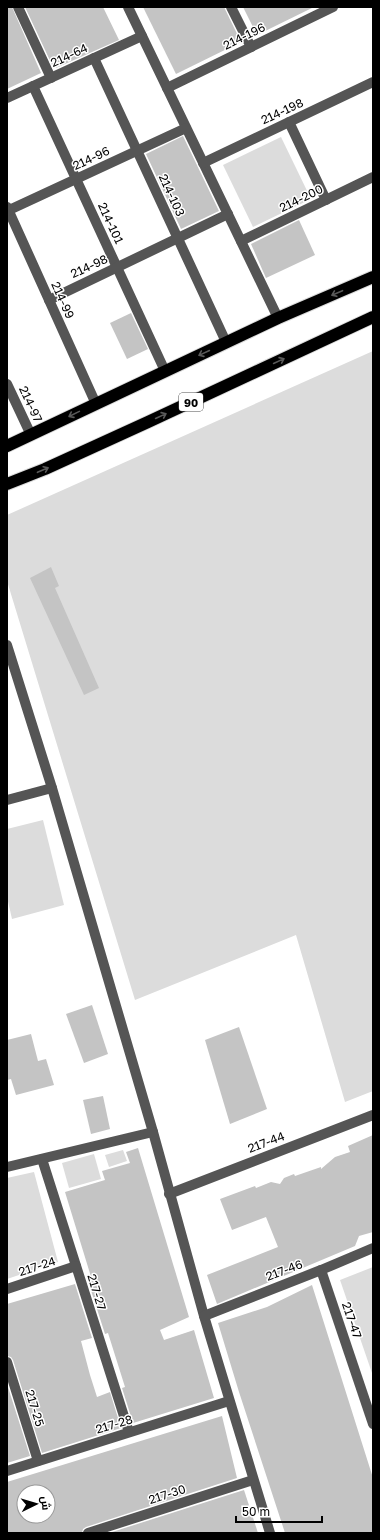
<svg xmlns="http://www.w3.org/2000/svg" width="380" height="1540" font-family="'Golos Text',Cairo,sans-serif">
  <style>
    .green { fill: #dcdcdc }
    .building { fill: #c4c4c4; fill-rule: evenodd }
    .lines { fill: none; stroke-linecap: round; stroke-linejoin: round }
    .highway-casing { stroke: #dbdbdb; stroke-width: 14 }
    .minor { stroke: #555; stroke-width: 10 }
    .highway { stroke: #000; stroke-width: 12 }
    .oneway { stroke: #595959 }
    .labels { text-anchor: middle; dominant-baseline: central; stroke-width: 3; stroke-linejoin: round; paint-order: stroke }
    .shield { fill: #fff; stroke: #4c4c4c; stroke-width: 1 }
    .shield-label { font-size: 11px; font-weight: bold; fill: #000 }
    .street-label { font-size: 12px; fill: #000; stroke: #fff }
  </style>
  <rect width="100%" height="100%" fill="#fff"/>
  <g class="green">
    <path d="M281,137L311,199L253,227L223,165Z"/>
    <path d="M373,351V1091L345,1102L296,935L135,1000L7,581V515Z"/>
    <path d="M43,820L64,905L12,919L7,897V829Z"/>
    <path d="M123,1150L127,1161L109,1167L105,1155Z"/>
    <path d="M94,1154L101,1179L69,1188L62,1163Z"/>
    <path d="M34,1172L58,1262L7,1279V1178Z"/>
    <path d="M373,1267V1376L340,1280Z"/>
  </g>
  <g class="building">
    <path d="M7,7H12L41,73L7,89Z"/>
    <path d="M25,7H103L119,40L56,68L55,66L53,67Z"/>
    <path d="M143,7H224L241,42L176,74Z"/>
    <path d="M243,7H314L257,35Z"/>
    <path d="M183,136L219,211L181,229L146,154Z"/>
    <path d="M299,220L315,255L266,278L251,244Z"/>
    <path d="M131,313L148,349L127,359L110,323Z"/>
    <path d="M51,567L59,586L55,588L99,688L84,695L30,578Z"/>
    <path d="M92,1005L108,1054L84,1063L66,1014Z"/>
    <path d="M239,1027L267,1109L230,1124L205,1040Z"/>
    <path d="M31,1034L38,1061L46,1059L54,1085L16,1095L11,1079L7,1080V1040Z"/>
    <path d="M103,1096L110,1129L91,1134L83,1100Z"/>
    <path d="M373,1135V1232L359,1236L355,1246L217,1304L207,1275L278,1247L266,1217L232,1230L220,1199L255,1186L256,1188L271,1182L280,1184L284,1178L294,1174L295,1176L321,1167V1169L335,1157L350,1152L348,1146Z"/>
    <path d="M138,1148L189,1317L160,1330L164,1340L194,1330L214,1398L133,1423L122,1388L125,1387L108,1333L105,1334L88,1281L92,1280L65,1192L105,1180L102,1171L130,1163L126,1152Z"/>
    <path d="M75,1284L92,1338L81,1341L90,1375L97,1397L110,1392L121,1428L42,1453L13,1360L11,1357L7,1356V1304Z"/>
    <path d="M312,1285L373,1478V1533H285L239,1392L218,1323L267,1307Z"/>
    <path d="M7,1384L30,1456L7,1463Z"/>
    <path d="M222,1416L237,1478L86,1527L83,1529L82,1533H7V1482ZM24,1492H48V1516H24Z"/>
    <path d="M244,1490L258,1533H109Z"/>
  </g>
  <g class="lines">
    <g class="highway-casing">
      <g id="highway">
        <path d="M7,446L278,318L373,277"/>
        <path d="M7,484L45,469L148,422L373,317"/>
      </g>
    </g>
    <g class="minor">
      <path d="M18,7L51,78"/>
      <path d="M128,7L278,318"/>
      <path d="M231,7L251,47"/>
      <path d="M94,58L226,342"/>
      <path d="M33,86L165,371"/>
      <path d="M167,88L333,7"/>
      <path d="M7,98L142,36"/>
      <path d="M289,122L326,200"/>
      <path d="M203,163L373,82"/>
      <path d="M7,207L96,404"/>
      <path d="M7,211L186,128"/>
      <path d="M241,241L373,177"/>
      <path d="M49,300L228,214"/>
      <path d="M7,384L31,435"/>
      <path d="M7,645L52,788L153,1132L204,1316L270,1533"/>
      <path d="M7,800L52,788"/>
      <path d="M42,1159L129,1432"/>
      <path d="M7,1167L153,1132"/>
      <path d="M169,1194L373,1115"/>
      <path d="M321,1270L373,1424"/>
      <path d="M7,1289L76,1266"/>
      <path d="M204,1316L321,1270L373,1248"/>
      <path d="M7,1362L38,1461"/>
      <path d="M7,1471L229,1401"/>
      <path d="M88,1533L253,1480"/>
    </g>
    <use href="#highway" class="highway"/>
  </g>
  <defs><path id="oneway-shaft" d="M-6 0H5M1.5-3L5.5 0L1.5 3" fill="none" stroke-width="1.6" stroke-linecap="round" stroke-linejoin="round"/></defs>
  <g class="oneway">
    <use href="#oneway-shaft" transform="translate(337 293) rotate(157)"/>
    <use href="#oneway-shaft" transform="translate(204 353) rotate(155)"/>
    <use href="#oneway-shaft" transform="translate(279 361) rotate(-25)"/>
    <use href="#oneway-shaft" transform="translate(74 414) rotate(154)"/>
    <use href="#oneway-shaft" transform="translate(161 416) rotate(-25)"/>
    <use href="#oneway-shaft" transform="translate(43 470) rotate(-23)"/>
  </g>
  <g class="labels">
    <rect class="shield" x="179" y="393" width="24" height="18" rx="3"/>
    <g class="shield-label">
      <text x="191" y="402">90</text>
    </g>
    <g class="street-label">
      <text transform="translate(244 36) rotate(-26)">214-196</text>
      <text transform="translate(69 55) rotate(-25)">214-64</text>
      <text transform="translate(282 111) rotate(-25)">214-198</text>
      <text transform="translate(91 158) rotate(-25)">214-96</text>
      <text transform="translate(172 195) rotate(65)">214-103</text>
      <text transform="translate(301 198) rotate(-26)">214-200</text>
      <text transform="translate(111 223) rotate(65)">214-101</text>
      <text transform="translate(89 266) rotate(-25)">214-98</text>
      <text transform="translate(63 300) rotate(66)">214-99</text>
      <text transform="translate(31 404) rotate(65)">214-97</text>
      <text transform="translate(266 1142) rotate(-21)">217-44</text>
      <text transform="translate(37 1266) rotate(-18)">217-24</text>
      <text transform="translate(284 1270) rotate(-21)">217-46</text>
      <text transform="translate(97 1292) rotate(73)">217-27</text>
      <text transform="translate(352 1320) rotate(71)">217-47</text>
      <text transform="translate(35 1408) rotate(73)">217-25</text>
      <text transform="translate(114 1424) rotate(-17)">217-28</text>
      <text transform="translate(167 1494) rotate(-18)">217-30</text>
    </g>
  </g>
  <rect width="380" height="1540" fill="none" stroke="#000000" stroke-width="16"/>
  <g transform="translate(36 1504) rotate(85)"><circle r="19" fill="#ffffff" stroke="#999999"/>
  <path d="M0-3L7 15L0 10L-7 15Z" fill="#000000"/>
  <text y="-6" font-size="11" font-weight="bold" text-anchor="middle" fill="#000000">ش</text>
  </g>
  <path d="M236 1516v6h86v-6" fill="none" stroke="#000000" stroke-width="2"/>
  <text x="242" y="1516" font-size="12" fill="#000000" stroke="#ffffff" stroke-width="3" paint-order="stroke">50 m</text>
</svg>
